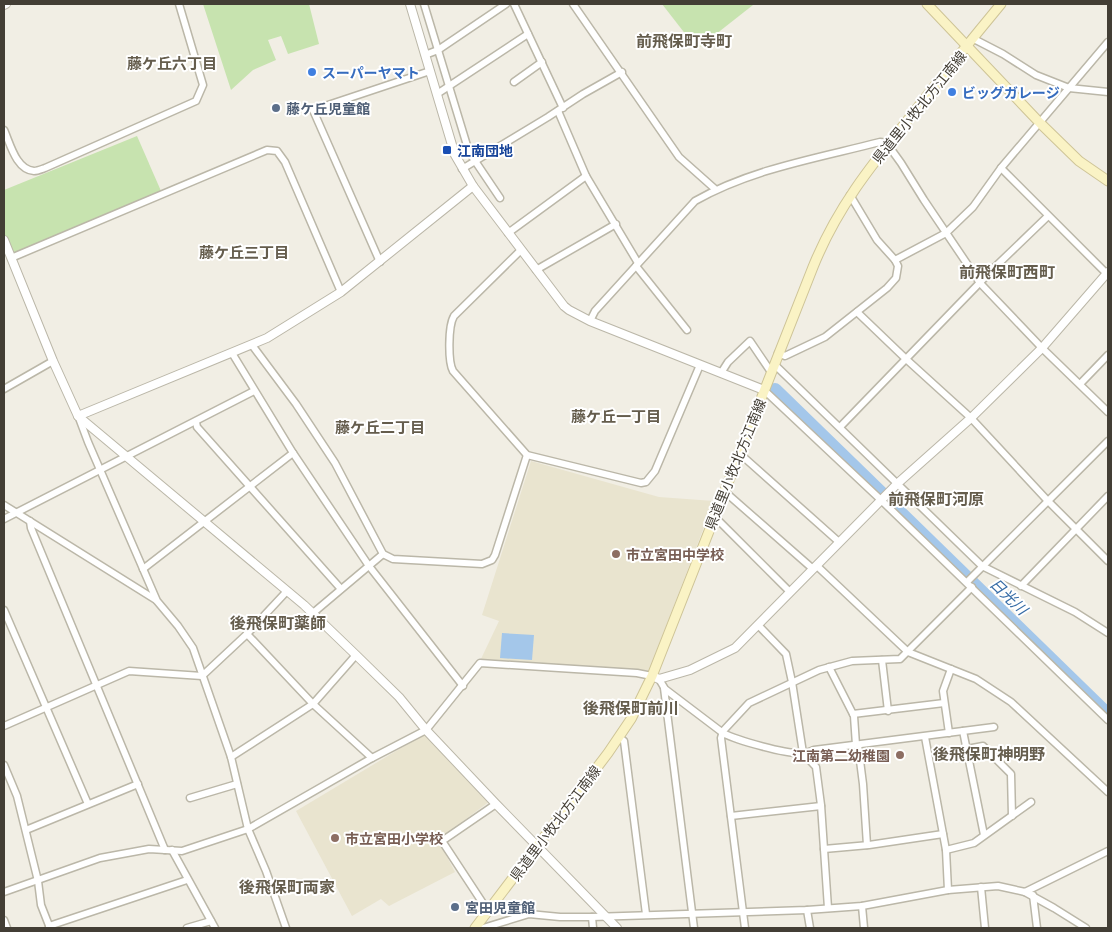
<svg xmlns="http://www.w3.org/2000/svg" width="1112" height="932" font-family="'Golos Text','Noto Sans JP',sans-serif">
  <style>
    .education { fill: #e9e4cf }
    .green { fill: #c7e3af }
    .water { fill: #a4c7ea }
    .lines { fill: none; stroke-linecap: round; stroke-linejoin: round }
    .river { stroke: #a4c7ea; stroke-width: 14 }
    .minor-casing { stroke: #bbb7a8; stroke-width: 9 }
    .tertiary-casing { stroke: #bbb7a8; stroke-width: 10 }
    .secondary-casing { stroke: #cec497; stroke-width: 11 }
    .minor { stroke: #fff; stroke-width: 6 }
    .tertiary { stroke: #fff; stroke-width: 8 }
    .secondary { stroke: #faf3c5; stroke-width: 9 }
    .shop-dot { fill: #3f7fe0; stroke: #fff; stroke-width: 2 }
    .service-dot { fill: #5c6f8a; stroke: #fff; stroke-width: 2 }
    .transit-dot { fill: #1a4fb4; stroke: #fff; stroke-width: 2 }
    .education-dot { fill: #8d6e63; stroke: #fff; stroke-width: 2 }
    .labels { text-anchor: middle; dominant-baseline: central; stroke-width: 4; stroke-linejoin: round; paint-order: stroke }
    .shop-label { font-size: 14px; font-weight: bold; fill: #366cbe; stroke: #fff; text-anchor: start }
    .street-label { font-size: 14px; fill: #433e35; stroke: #fff }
    .service-label { font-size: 14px; font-weight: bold; fill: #4e5e75; stroke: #fff; text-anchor: start }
    .transit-label { font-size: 14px; font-weight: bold; fill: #164399; stroke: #fff; text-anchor: start }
    .education-label { font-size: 14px; font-weight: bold; fill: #785e54; stroke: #fff; text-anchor: start }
    .neighbourhood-label { font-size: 15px; font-weight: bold; fill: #655d4d; stroke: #fff }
    .water-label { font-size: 15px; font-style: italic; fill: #366ca6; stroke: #fff }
    .quarter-label { font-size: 16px; font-weight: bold; fill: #655d4d; stroke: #fff }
  </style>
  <rect width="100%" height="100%" fill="#f1eee4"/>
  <g class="education">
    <path d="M531,461L659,497L714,501L649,671L634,669L480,661L499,621L482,615Z"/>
    <path d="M426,733L490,801L438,840L455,872L389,906L381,899L352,916L296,811Z"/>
  </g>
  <g class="green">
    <path d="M203,4H309L319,44L288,54L281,36L268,40L276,60L253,70L231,90Z"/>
    <path d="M662,4H752L753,5L697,49Z"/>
    <path d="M137,136L161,191L12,255L4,233V190Z"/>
  </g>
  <path class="water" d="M502,633L534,635L532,660L500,658Z"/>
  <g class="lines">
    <g class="river">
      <path d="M775,390L882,494"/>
      <path d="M888,501L1108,715"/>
    </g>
    <g class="minor-casing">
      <g id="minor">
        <path d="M424,4L469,152L500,198"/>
        <path d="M514,4L563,108"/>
        <path d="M573,4L679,157L715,189"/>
        <path d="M972,38L1003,54L1036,75L1069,88L1108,92"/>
        <path d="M425,55L438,50L506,4"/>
        <path d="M514,82L542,62"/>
        <path d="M437,94L528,34"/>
        <path d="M558,111L586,176L638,263"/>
        <path d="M4,130C10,143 16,170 34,171C37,171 42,169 45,168L196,101L203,85L179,4"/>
        <path d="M888,145L901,163L924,200L980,283L1042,348L1108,412"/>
        <path d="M1001,168L1108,275"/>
        <path d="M462,169L548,117L583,94L622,72"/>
        <path d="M850,195L877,240L895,260"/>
        <path d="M508,233L586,176"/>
        <path d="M521,250L454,316C448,326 448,362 453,371L527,455L641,483L646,482L655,471L700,365"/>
        <path d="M11,258L267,150L277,151L285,162L341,292"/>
        <path d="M380,262L313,110L430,71"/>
        <path d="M636,266L687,330"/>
        <path d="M536,270L616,224"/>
        <path d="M857,312L906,359L971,418L1047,500L1108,561"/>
        <path d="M590,321L595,311L695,201C751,169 818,158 880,142L889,143"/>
        <path d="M252,345L296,404L335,463L383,554L393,559L482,564L492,560L495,555L527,455"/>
        <path d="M232,353L293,453L369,566L463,686"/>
        <path d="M778,353L785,356L825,337L887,288L896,278L898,266L895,260L946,233L973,207L1001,168L1108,42"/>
        <path d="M774,364L982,566L1075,612L1108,633"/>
        <path d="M721,373L728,362L750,341L771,372"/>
        <path d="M1080,384L1108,355"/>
        <path d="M4,389L53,361"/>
        <path d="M764,390L881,500L1108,720"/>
        <path d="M79,418L88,442L157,601L178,626L193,648L231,757L248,829L266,871L286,928"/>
        <path d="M196,422L197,427L341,589"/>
        <path d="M840,427L994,268L1048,216"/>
        <path d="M739,453L839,542"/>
        <path d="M724,491L813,569"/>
        <path d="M4,505L156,600"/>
        <path d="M714,516L790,592"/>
        <path d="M4,519L254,391"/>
        <path d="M30,521L31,528L165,850"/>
        <path d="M817,566L908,652L976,679L1011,702L1108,792"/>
        <path d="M143,569L293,453"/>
        <path d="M967,582L1108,441"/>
        <path d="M1021,586L1108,496"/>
        <path d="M4,610L88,804"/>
        <path d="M313,613L383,554"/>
        <path d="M758,625L786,654L792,682L803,753L816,767L821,805L828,908"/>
        <path d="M247,634L313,704L372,758"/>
        <path d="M882,660L888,711"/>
        <path d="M829,667L854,716L856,745"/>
        <path d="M659,679L665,689L723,733C736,740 788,755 803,753C807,753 811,751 814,750L994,727"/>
        <path d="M664,688L694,928"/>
        <path d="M853,714L944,703"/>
        <path d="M4,726L129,671L202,676L247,634L287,591"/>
        <path d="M963,731L984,835"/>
        <path d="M949,733L943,691L951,669"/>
        <path d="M619,737L624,741L646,914"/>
        <path d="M925,737L946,850L948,890"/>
        <path d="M858,745L863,784L867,845"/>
        <path d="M967,749L983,746L1011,774L1012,816"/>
        <path d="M231,757L313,704L356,655"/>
        <path d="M4,765L17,796L38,881L41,905L50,928"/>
        <path d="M190,798L237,784"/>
        <path d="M731,816L821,806"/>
        <path d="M26,830L138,784"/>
        <path d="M824,849L869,845L943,834"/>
        <path d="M172,850L215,928"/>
        <path d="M946,850L974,843L1031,802"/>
        <path d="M981,887L985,928"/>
        <path d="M4,892L100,858L149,849L182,851L248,829L372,758L426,730L480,663L637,673L652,676"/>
        <path d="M1025,892L1054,908L1086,928"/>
        <path d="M1033,895L1037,928"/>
        <path d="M862,906L864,928"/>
        <path d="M807,910L810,928"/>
        <path d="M488,911L442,841L496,804"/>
        <path d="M592,917L593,928"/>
        <path d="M4,920L7,928"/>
        <path d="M49,926L187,880"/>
        <path d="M187,928L211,921"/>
        <path d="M483,928L529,914L560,917H592L807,910L862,906L948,890L998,886L1025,892L1108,851"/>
        <path d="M745,928L721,738L723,731L749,703L819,670L852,661L900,659L972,587"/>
      </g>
    </g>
    <g class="tertiary-casing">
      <g id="tertiary">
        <path d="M410,4L455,155L473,186L564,306L569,310L590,321L764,390"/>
        <path d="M4,5L6,4"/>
        <path d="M4,240L53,361L78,416L304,605L356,655L399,697L426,730L496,804L617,928"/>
        <path d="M78,416L267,338L341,292L473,186"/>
        <path d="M652,676L659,679L690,670L735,648L898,483L971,418L1042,348L1108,272"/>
      </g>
    </g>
    <g class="secondary-casing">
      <g id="secondary">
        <path d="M927,4L1040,123L1079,161L1108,181"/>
        <path d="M475,928L608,753L631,719L652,676L813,267C838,205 874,162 915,111C943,75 972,39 1001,4"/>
      </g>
    </g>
    <use href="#minor" class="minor"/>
    <use href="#tertiary" class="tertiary"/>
    <use href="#secondary" class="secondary"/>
  </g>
  <g class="shop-dot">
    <circle cx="312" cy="72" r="5"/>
    <circle cx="952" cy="92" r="5"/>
  </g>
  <g class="service-dot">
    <circle cx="276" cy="108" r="5"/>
    <circle cx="455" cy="907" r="5"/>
  </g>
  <rect class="transit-dot" x="442" y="145" width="10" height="10" rx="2.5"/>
  <g class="education-dot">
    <circle cx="616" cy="554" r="5"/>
    <circle cx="900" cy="755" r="5"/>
    <circle cx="335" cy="838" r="5"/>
  </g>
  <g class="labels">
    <g class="shop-label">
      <text x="322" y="72">スーパーヤマト</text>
      <text x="962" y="92">ビッグガレージ</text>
    </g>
    <g class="street-label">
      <text transform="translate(919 107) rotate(-51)">県道里小牧北方江南線</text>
      <text transform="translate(735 464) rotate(-68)">県道里小牧北方江南線</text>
      <text transform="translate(555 823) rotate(-53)">県道里小牧北方江南線</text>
    </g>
    <g class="service-label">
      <text x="286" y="108">藤ケ丘児童館</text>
      <text x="465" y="907">宮田児童館</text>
    </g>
    <g class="transit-label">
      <text x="457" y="150">江南団地</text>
    </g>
    <g class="education-label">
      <text x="626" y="554">市立宮田中学校</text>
      <text x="890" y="755" text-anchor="end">江南第二幼稚園</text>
      <text x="345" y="838">市立宮田小学校</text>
    </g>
    <g class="neighbourhood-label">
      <text x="172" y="63">藤ケ丘六丁目</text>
      <text x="244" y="252">藤ケ丘三丁目</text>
      <text x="616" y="416">藤ケ丘一丁目</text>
      <text x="380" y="427">藤ケ丘二丁目</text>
    </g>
    <g class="water-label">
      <text transform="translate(1009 596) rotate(44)">日光川</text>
    </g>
    <g class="quarter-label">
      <text x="684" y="41">前飛保町寺町</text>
      <text x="1007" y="272">前飛保町西町</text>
      <text x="936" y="499">前飛保町河原</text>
      <text x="278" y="623">後飛保町薬師</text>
      <text x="631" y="708">後飛保町前川</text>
      <text x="989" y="754">後飛保町神明野</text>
      <text x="287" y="887">後飛保町両家</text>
    </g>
  </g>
  <rect width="1112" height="932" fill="none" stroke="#433e35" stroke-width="10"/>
</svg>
